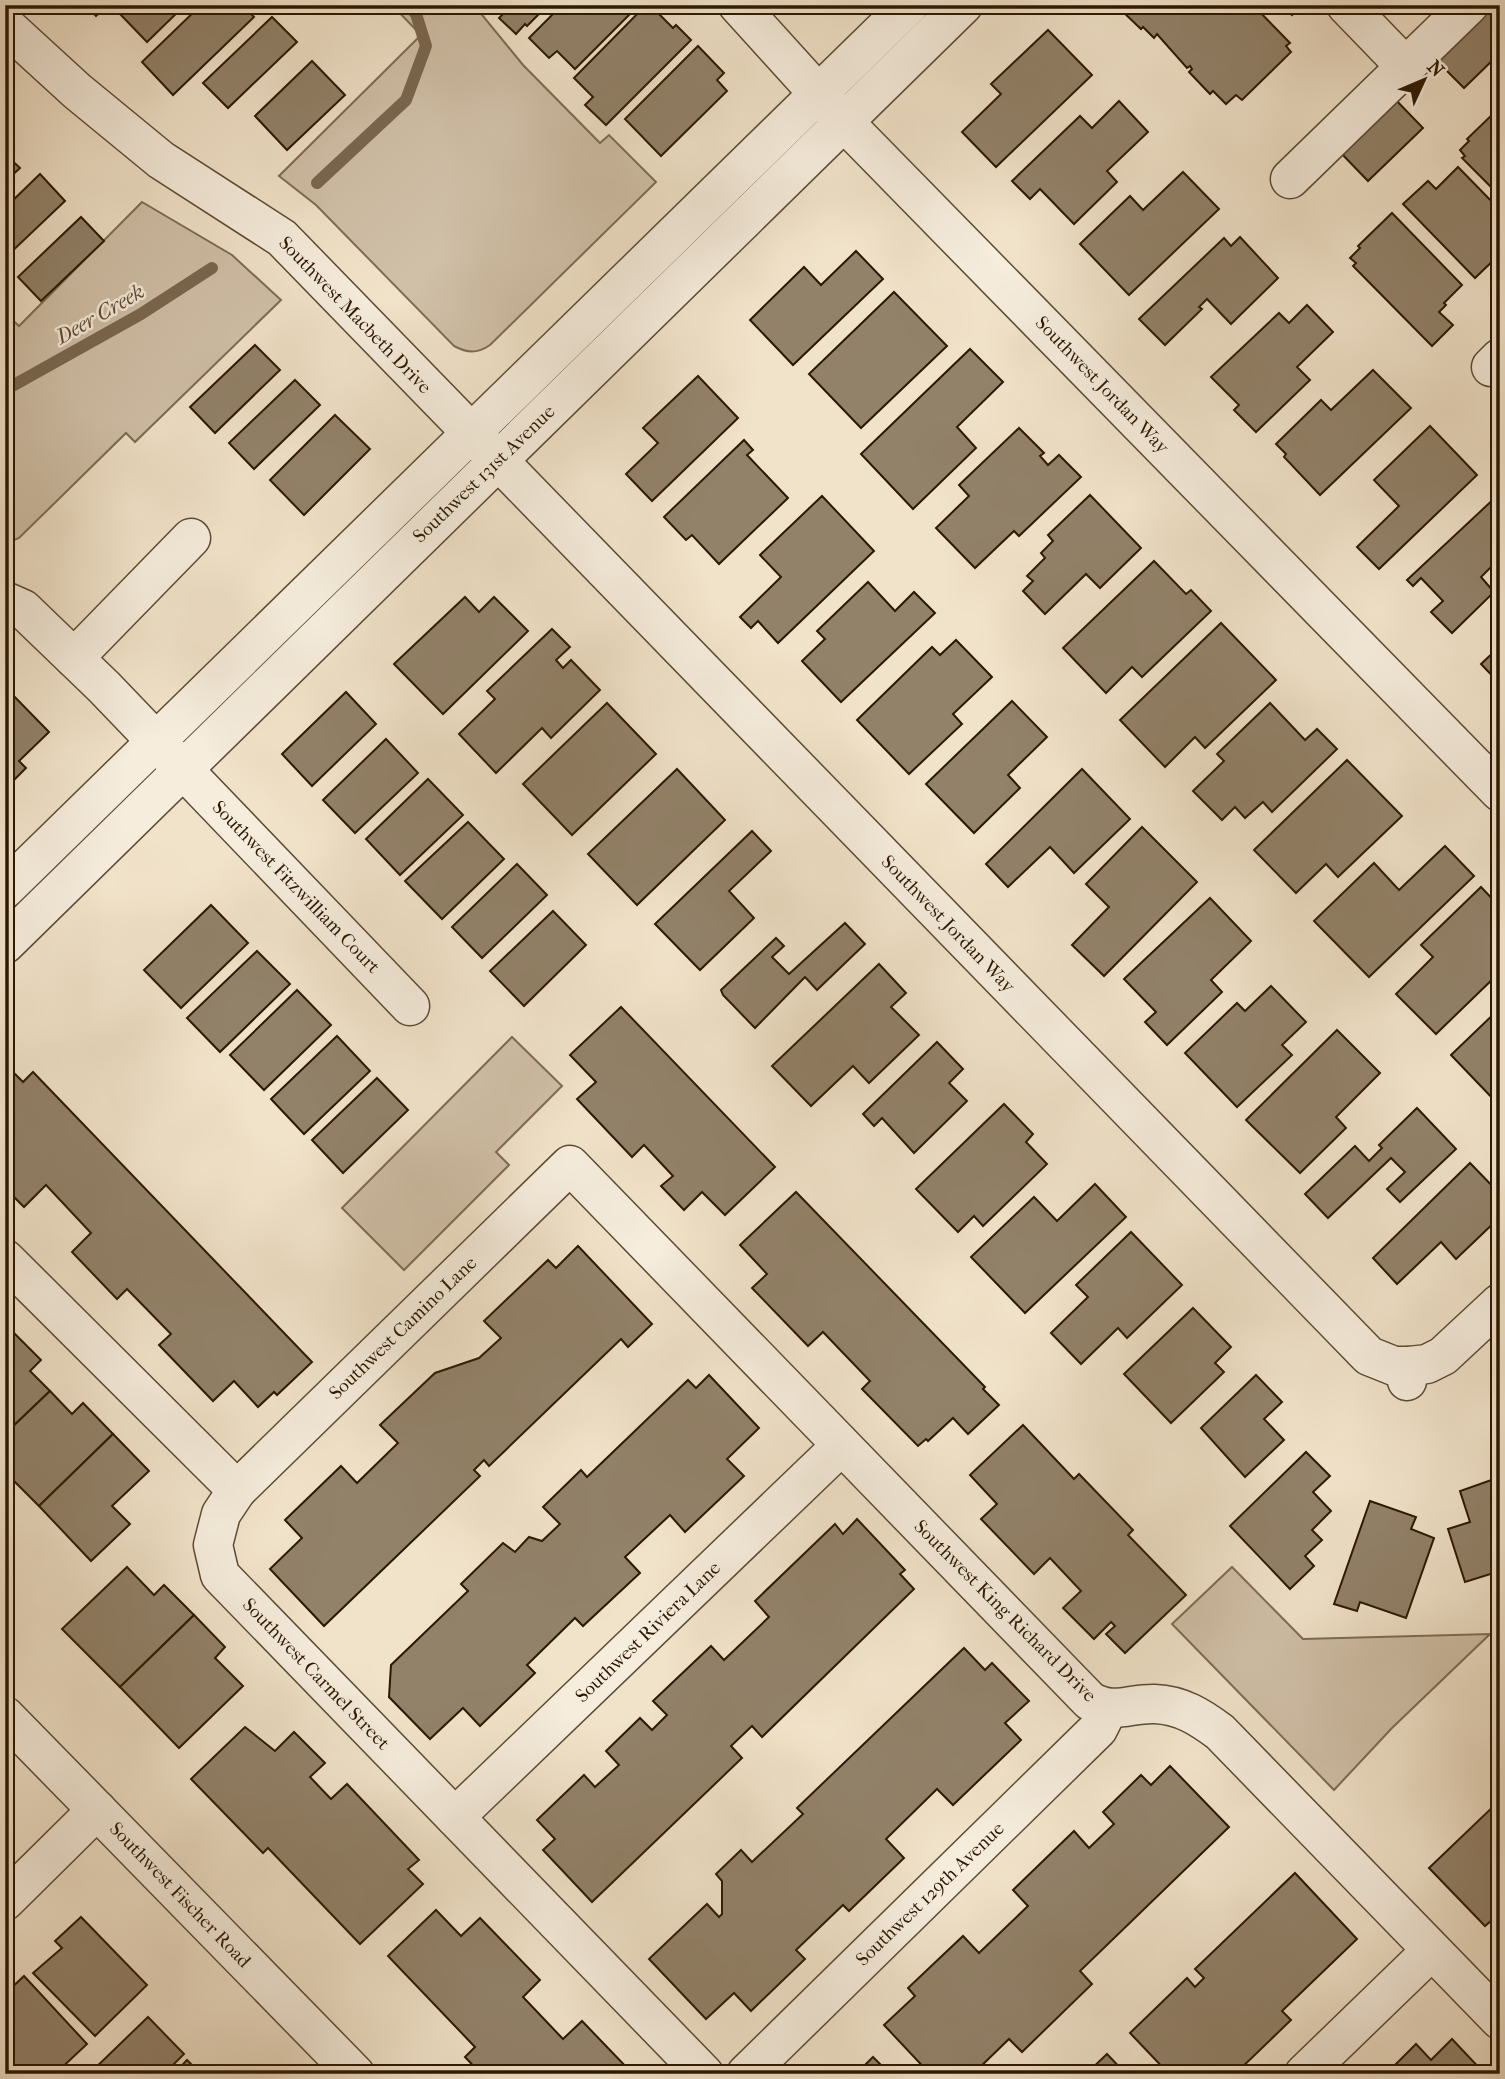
<svg xmlns="http://www.w3.org/2000/svg" width="1505" height="2079" font-family="'IM FELL French Canon',serif">
  <style>
    .green { fill: #d0c0a8; stroke: #7e6c54; stroke-width: 2 }
    .lines { fill: none; stroke-linecap: round; stroke-linejoin: round }
    .stream { stroke: #7a6851; stroke-width: 12 }
    .building { fill: #92826a; stroke: #2c1801; stroke-width: 2 }
    .minor-casing { stroke: #5d4b33; stroke-width: 41 }
    .minor { stroke: #f6eddd; stroke-width: 38 }
    .labels { text-anchor: middle; dominant-baseline: central; stroke-width: 5; stroke-linejoin: round; paint-order: stroke }
    .street-label { font-size: 19px; fill: #2c1801; stroke: #f6eddd }
    .water-label { font-size: 21px; font-style: italic; fill: #604e36; stroke: #f6eddd }
  </style>
  <rect width="100%" height="100%" fill="#f1e3ca"/>
  <filter id="stains"><feTurbulence type="fractalNoise" baseFrequency=".00286" numOctaves="4"/><feColorMatrix values="0 0 0 0 .2 0 0 0 0 .09 0 0 0 0 .02 0 0 0 .5 -.17"/></filter>
  <radialGradient id="worn" r=".72"><stop offset=".6" stop-color="#630" stop-opacity="0"/><stop offset="1" stop-color="#630" stop-opacity=".3"/></radialGradient>
  <g class="green">
    <path d="M392,5H474L523,65L600,143L609,135L656,182L490,345C477,354 467,353 454,346L316,205L279,176L421,35Z"/>
    <path d="M142,202L232,255L281,300L135,442L126,433L19,538L5,544V313L19,326Z"/>
    <path d="M512,1037L562,1086L496,1152L509,1165L404,1270L342,1208Z"/>
    <path d="M1232,1567L1303,1639L1490,1634L1392,1728L1334,1790L1172,1624Z"/>
  </g>
  <g class="lines">
    <g class="stream">
      <path d="M317,183L406,100L426,46L416,14L408,5"/>
      <path d="M5,390L141,314L212,268"/>
    </g>
  </g>
  <g class="building">
    <path d="M86,5H107L96,16Z"/>
    <path d="M127,5H185L147,42L119,13Z"/>
    <path d="M201,5H243L254,17L173,95L142,62Z"/>
    <path d="M506,5H548L527,26L525,24L516,34L499,18L509,8Z"/>
    <path d="M562,5H639L575,69L557,51L549,58L529,38Z"/>
    <path d="M646,5H650L673,28L676,25L691,40L606,125L585,105L593,97L574,78Z"/>
    <path d="M1118,5H1253L1290,43L1286,46L1291,52L1242,100L1236,95L1226,104L1213,91L1210,94L1189,72L1192,69L1190,66L1187,68L1157,34L1154,38L1143,27L1141,29L1123,12L1126,8L1125,7L1122,10Z"/>
    <path d="M1281,5H1302L1292,15Z"/>
    <path d="M1484,5H1489L1500,16V53L1464,88L1432,56Z"/>
    <path d="M272,17L297,42L228,108L203,83Z"/>
    <path d="M1048,30L1092,75L996,167L962,132L1001,94L991,84Z"/>
    <path d="M698,46L724,73L717,80L727,91L661,156L625,119Z"/>
    <path d="M312,61L345,95L287,150L255,116Z"/>
    <path d="M1391,95L1423,128L1368,181L1337,149Z"/>
    <path d="M1119,101L1148,132L1107,171L1117,182L1074,224L1040,189L1030,199L1012,181L1080,116L1092,128Z"/>
    <path d="M1500,107V196L1462,158L1465,156L1460,150L1469,141L1467,139Z"/>
    <path d="M5,154L20,168L5,182Z"/>
    <path d="M1458,167L1500,210V254L1475,278L1403,204L1428,181L1436,189Z"/>
    <path d="M1183,172L1219,209L1129,295L1080,244L1130,196L1143,210Z"/>
    <path d="M40,174L65,201L5,258V208Z"/>
    <path d="M1392,213L1462,285L1444,303L1446,305L1439,312L1453,325L1432,346L1353,266L1356,263L1350,258L1360,248L1358,246Z"/>
    <path d="M81,217L104,241L41,301L18,277Z"/>
    <path d="M1240,237L1278,278L1231,324L1207,299L1199,307L1202,309L1165,345L1139,319L1224,238L1231,246Z"/>
    <path d="M856,251L883,279L793,365L750,320L804,267L821,285Z"/>
    <path d="M894,292L947,346L861,428L809,374Z"/>
    <path d="M1307,305L1333,332L1297,367L1310,380L1256,432L1234,410L1239,405L1211,377L1279,313L1289,323Z"/>
    <path d="M255,345L280,370L215,433L190,407Z"/>
    <path d="M970,349L1003,382L957,427L976,448L913,509L861,454Z"/>
    <path d="M1373,370L1411,408L1320,495L1284,457L1286,454L1276,444L1321,400L1331,410Z"/>
    <path d="M698,376L738,418L652,501L626,474L658,443L643,428Z"/>
    <path d="M295,380L320,405L254,469L229,443Z"/>
    <path d="M335,415L370,449L304,515L270,480Z"/>
    <path d="M1430,426L1477,475L1379,569L1357,547L1399,506L1374,480Z"/>
    <path d="M1019,428L1044,453L1040,456L1048,465L1059,455L1081,477L1019,536L1014,531L975,568L936,528L969,496L959,485Z"/>
    <path d="M744,440L753,450L747,455L788,498L719,564L692,535L686,540L664,517Z"/>
    <path d="M1090,495L1141,548L1100,588L1086,574L1045,614L1023,591L1033,581L1027,576L1045,558L1041,553L1053,541L1048,535Z"/>
    <path d="M1498,495L1500,497V558L1481,577L1494,592L1452,633L1431,612L1443,601L1421,578L1413,586L1407,580Z"/>
    <path d="M822,496L874,551L778,643L758,621L751,628L740,617L781,577L760,555Z"/>
    <path d="M1154,561L1186,594L1191,590L1211,611L1142,677L1132,667L1106,693L1063,648Z"/>
    <path d="M868,582L895,611L914,592L935,613L841,702L802,661L825,639L817,631Z"/>
    <path d="M465,597L479,612L494,597L528,631L443,714L394,664Z"/>
    <path d="M1221,623L1276,680L1205,748L1195,737L1165,767L1120,720Z"/>
    <path d="M552,629L570,647L556,660L563,668L571,660L600,690L551,738L542,728L496,773L459,734L495,699L487,691Z"/>
    <path d="M956,640L992,677L953,714L962,724L909,774L857,720L932,647L940,655Z"/>
    <path d="M1500,646V684L1481,664Z"/>
    <path d="M5,687L49,732L19,761L26,768L5,789Z"/>
    <path d="M346,692L376,724L312,786L282,754Z"/>
    <path d="M1012,701L1047,737L1008,775L1020,788L974,833L926,784Z"/>
    <path d="M607,703L656,754L572,835L523,784Z"/>
    <path d="M1270,703L1305,740L1317,729L1337,749L1272,812L1263,802L1245,818L1235,807L1222,820L1193,791L1224,761L1217,754Z"/>
    <path d="M386,739L418,773L355,833L323,800Z"/>
    <path d="M1347,760L1402,816L1338,877L1326,864L1296,893L1254,850Z"/>
    <path d="M677,769L725,820L637,905L588,854Z"/>
    <path d="M1082,769L1130,819L1074,873L1050,847L1008,887L986,864Z"/>
    <path d="M428,779L463,815L400,875L366,839Z"/>
    <path d="M468,822L504,859L442,919L405,881Z"/>
    <path d="M1142,827L1197,882L1104,976L1072,945L1109,907L1086,884Z"/>
    <path d="M752,831L771,851L729,891L754,918L700,970L655,924Z"/>
    <path d="M1445,846L1474,876L1369,977L1314,921L1374,863L1399,890Z"/>
    <path d="M517,864L547,895L482,958L452,927Z"/>
    <path d="M1481,887L1500,907L1498,918L1500,921V972L1436,1034L1396,994L1433,957L1421,945Z"/>
    <path d="M1210,898L1251,941L1211,980L1222,992L1167,1045L1145,1022L1156,1012L1124,979Z"/>
    <path d="M211,905L248,943L181,1008L144,970Z"/>
    <path d="M553,911L586,945L524,1006L490,971Z"/>
    <path d="M845,923L865,944L817,990L805,977L755,1028L723,995L721,990L776,938L784,946L772,957L789,974Z"/>
    <path d="M257,951L290,984L220,1052L187,1018Z"/>
    <path d="M879,964L906,993L891,1007L919,1035L869,1083L853,1066L811,1106L772,1066Z"/>
    <path d="M1271,986L1306,1022L1282,1045L1292,1055L1237,1107L1185,1053L1237,1003L1245,1011Z"/>
    <path d="M297,990L331,1025L264,1090L230,1055Z"/>
    <path d="M621,1007L775,1167L725,1215L702,1192L684,1210L661,1186L673,1176L644,1145L632,1157L577,1099L596,1082L570,1055Z"/>
    <path d="M1500,1008V1102L1498,1104L1451,1055Z"/>
    <path d="M1337,1030L1380,1073L1336,1117L1346,1128L1300,1173L1246,1120Z"/>
    <path d="M337,1036L370,1071L304,1134L271,1099Z"/>
    <path d="M937,1042L963,1069L949,1083L967,1101L914,1153L882,1118L874,1126L863,1114Z"/>
    <path d="M5,1064L23,1082L33,1072L312,1362L277,1395L274,1392L258,1407L234,1381L213,1401L159,1345L171,1334L127,1289L117,1299L72,1252L91,1233L46,1185L24,1207L5,1188Z"/>
    <path d="M377,1078L408,1110L343,1173L312,1140Z"/>
    <path d="M1004,1104L1033,1134L1026,1142L1047,1164L983,1226L974,1216L958,1232L916,1189Z"/>
    <path d="M1417,1108L1456,1149L1400,1202L1387,1189L1405,1172L1391,1158L1328,1218L1305,1194L1355,1146L1369,1161L1382,1148L1379,1145Z"/>
    <path d="M1470,1163L1500,1194V1217L1456,1259L1441,1242L1397,1284L1373,1258Z"/>
    <path d="M1095,1184L1126,1217L1025,1313L971,1257L1034,1197L1057,1221Z"/>
    <path d="M796,1192L985,1387L983,1389L999,1405L968,1434L953,1418L928,1441L926,1439L918,1446L862,1389L870,1381L823,1332L808,1346L752,1288L767,1274L740,1245Z"/>
    <path d="M1131,1232L1182,1285L1127,1338L1118,1328L1081,1364L1051,1333L1088,1297L1076,1285Z"/>
    <path d="M578,1246L652,1324L628,1347L621,1339L489,1466L484,1460L474,1470L480,1476L324,1626L270,1569L302,1538L285,1520L341,1466L357,1483L398,1443L380,1425L435,1373L479,1358L501,1338L484,1321L548,1260L556,1268Z"/>
    <path d="M1193,1308L1231,1347L1215,1363L1224,1372L1171,1423L1124,1374Z"/>
    <path d="M13,1332L41,1360L30,1371L50,1391L5,1434V1339Z"/>
    <path d="M709,1375L759,1428L727,1459L744,1476L685,1532L670,1515L625,1557L640,1573L583,1626L575,1618L527,1665L535,1673L480,1726L463,1708L430,1739L389,1697L391,1665L468,1591L461,1584L503,1543L515,1552L529,1537L542,1541L560,1524L543,1507L581,1470L587,1477L688,1380L696,1388Z"/>
    <path d="M1256,1375L1282,1402L1264,1419L1284,1440L1245,1477L1201,1428Z"/>
    <path d="M50,1391L72,1414L83,1403L113,1434L39,1506L5,1472V1434Z"/>
    <path d="M1023,1425L1074,1479L1079,1474L1133,1530L1128,1535L1186,1595L1125,1653L1106,1634L1115,1626L1111,1622L1094,1639L1063,1608L1081,1591L1050,1558L1034,1574L981,1519L997,1504L970,1475Z"/>
    <path d="M113,1434L149,1471L112,1506L130,1524L91,1561L39,1506Z"/>
    <path d="M1306,1452L1330,1476L1313,1492L1331,1511L1312,1530L1322,1540L1305,1556L1314,1566L1290,1589L1230,1526Z"/>
    <path d="M1500,1477V1571L1465,1582L1448,1529L1470,1522L1460,1491Z"/>
    <path d="M1370,1501L1416,1517L1411,1529L1434,1538L1406,1618L1360,1602L1357,1611L1334,1604Z"/>
    <path d="M857,1519L905,1570L900,1574L914,1589L762,1737L752,1726L731,1746L742,1758L592,1902L543,1850L555,1839L537,1820L584,1775L595,1787L619,1765L606,1751L640,1718L652,1730L667,1715L653,1701L711,1646L724,1660L769,1617L755,1601L835,1524L843,1534Z"/>
    <path d="M127,1567L154,1595L164,1585L194,1615L120,1687L62,1629Z"/>
    <path d="M194,1615L225,1647L215,1658L243,1686L179,1748L120,1687Z"/>
    <path d="M964,1648L985,1670L992,1663L1029,1701L1005,1723L1021,1740L953,1805L937,1789L886,1839L904,1858L849,1911L843,1905L796,1950L805,1959L751,2011L734,1993L706,2019L649,1959L707,1904L719,1917L722,1914V1881L716,1874L741,1850L752,1862L803,1814L797,1808Z"/>
    <path d="M245,1727L275,1751L294,1732L325,1763L310,1777L331,1799L347,1784L419,1860L408,1869L423,1884L360,1944L268,1848L263,1853L191,1779Z"/>
    <path d="M1170,1766L1229,1827L1080,1971L1092,1984L1022,2052L1009,2039L973,2074H930L884,2025L915,1996L908,1988L963,1936L979,1953L1028,1906L1013,1890L1074,1831L1089,1848L1114,1824L1103,1812L1141,1775L1151,1785Z"/>
    <path d="M1500,1800V1913L1485,1926L1429,1868Z"/>
    <path d="M1295,1873L1357,1939L1282,2011L1291,2020L1235,2074H1169L1130,2033L1187,1978L1195,1987L1204,1978L1195,1969Z"/>
    <path d="M436,1910L461,1936L480,1918L540,1980L523,1997L563,2039L582,2021L633,2074H481L465,2057L475,2047L388,1956Z"/>
    <path d="M81,1917L147,1985L95,2036L33,1973L62,1948L55,1941Z"/>
    <path d="M24,1976L87,2044L55,2074H19L5,2060V1994Z"/>
    <path d="M148,2017L184,2054L164,2074H89Z"/>
    <path d="M1452,2039L1485,2074H1386L1416,2044L1431,2060Z"/>
    <path d="M1107,2054L1126,2074H1086Z"/>
    <path d="M873,2057L890,2074H856Z"/>
    <path d="M187,2060L201,2074H174Z"/>
  </g>
  <g class="lines">
    <g class="minor-casing">
      <g id="minor">
        <path d="M738,5L844,122L1500,792"/>
        <path d="M1346,5L1406,67"/>
        <path d="M5,25L77,91L161,160L282,238L1369,1356L1394,1366H1409L1407,1381"/>
        <path d="M1290,179L1469,5"/>
        <path d="M1491,367L1500,358"/>
        <path d="M5,601L23,609L104,687L410,1006"/>
        <path d="M74,658L191,538"/>
        <path d="M5,889L909,5"/>
        <path d="M5,944L963,5"/>
        <path d="M5,1259L237,1490L221,1514L213,1545L220,1575L704,2074"/>
        <path d="M1409,1366L1427,1364L1443,1356L1500,1303"/>
        <path d="M237,1490L570,1165L1090,1701C1115,1715 1129,1703 1155,1704C1181,1705 1200,1717 1220,1732L1500,2020"/>
        <path d="M5,1716L355,2074"/>
        <path d="M455,1817L841,1446"/>
        <path d="M5,1901L97,1810"/>
        <path d="M746,2074L1098,1729L1108,1709"/>
        <path d="M1304,2074L1431,1951"/>
      </g>
    </g>
    <use href="#minor" class="minor"/>
  </g>
  <g class="labels">
    <g class="street-label">
      <text transform="translate(355 315) rotate(46)">Southwest Macbeth Drive</text>
      <text transform="translate(1102 385) rotate(46)">Southwest Jordan Way</text>
      <text transform="translate(484 474) rotate(-44)">Southwest 131st Avenue</text>
      <text transform="translate(296 887) rotate(46)">Southwest Fitzwilliam Court</text>
      <text transform="translate(948 924) rotate(46)">Southwest Jordan Way</text>
      <text transform="translate(403 1328) rotate(-44)">Southwest Camino Lane</text>
      <text transform="translate(1005 1611) rotate(45)">Southwest King Richard Drive</text>
      <text transform="translate(648 1632) rotate(-44)">Southwest Riviera Lane</text>
      <text transform="translate(316 1674) rotate(46)">Southwest Carmel Street</text>
      <text transform="translate(930 1894) rotate(-44)">Southwest 129th Avenue</text>
      <text transform="translate(180 1895) rotate(46)">Southwest Fischer Road</text>
    </g>
    <g class="water-label">
      <text transform="translate(100 314) rotate(-30)">Deer Creek</text>
    </g>
  </g>
  <rect width="1505" height="2079" fill="none" stroke="#f1e3ca" stroke-width="28"/>
  <rect x="7" y="7" width="1491" height="2065" fill="none" stroke="#2c1801" stroke-width="3.5"/>
  <rect x="14" y="14" width="1477" height="2051" fill="none" stroke="#2c1801" stroke-width="2"/>
  <g transform="translate(1424 80) rotate(46)" stroke="#f6eddd" stroke-width="5" paint-order="stroke">
  <path d="M0-5L12 26L0 18L-12 26Z" fill="#2c1801"/>
  <text y="-10" font-size="19" font-weight="bold" text-anchor="middle" fill="#2c1801">N</text>
  </g>
  <rect width="100%" height="100%" filter="url(#stains)"/>
  <rect width="100%" height="100%" fill="url(#worn)"/>
</svg>
